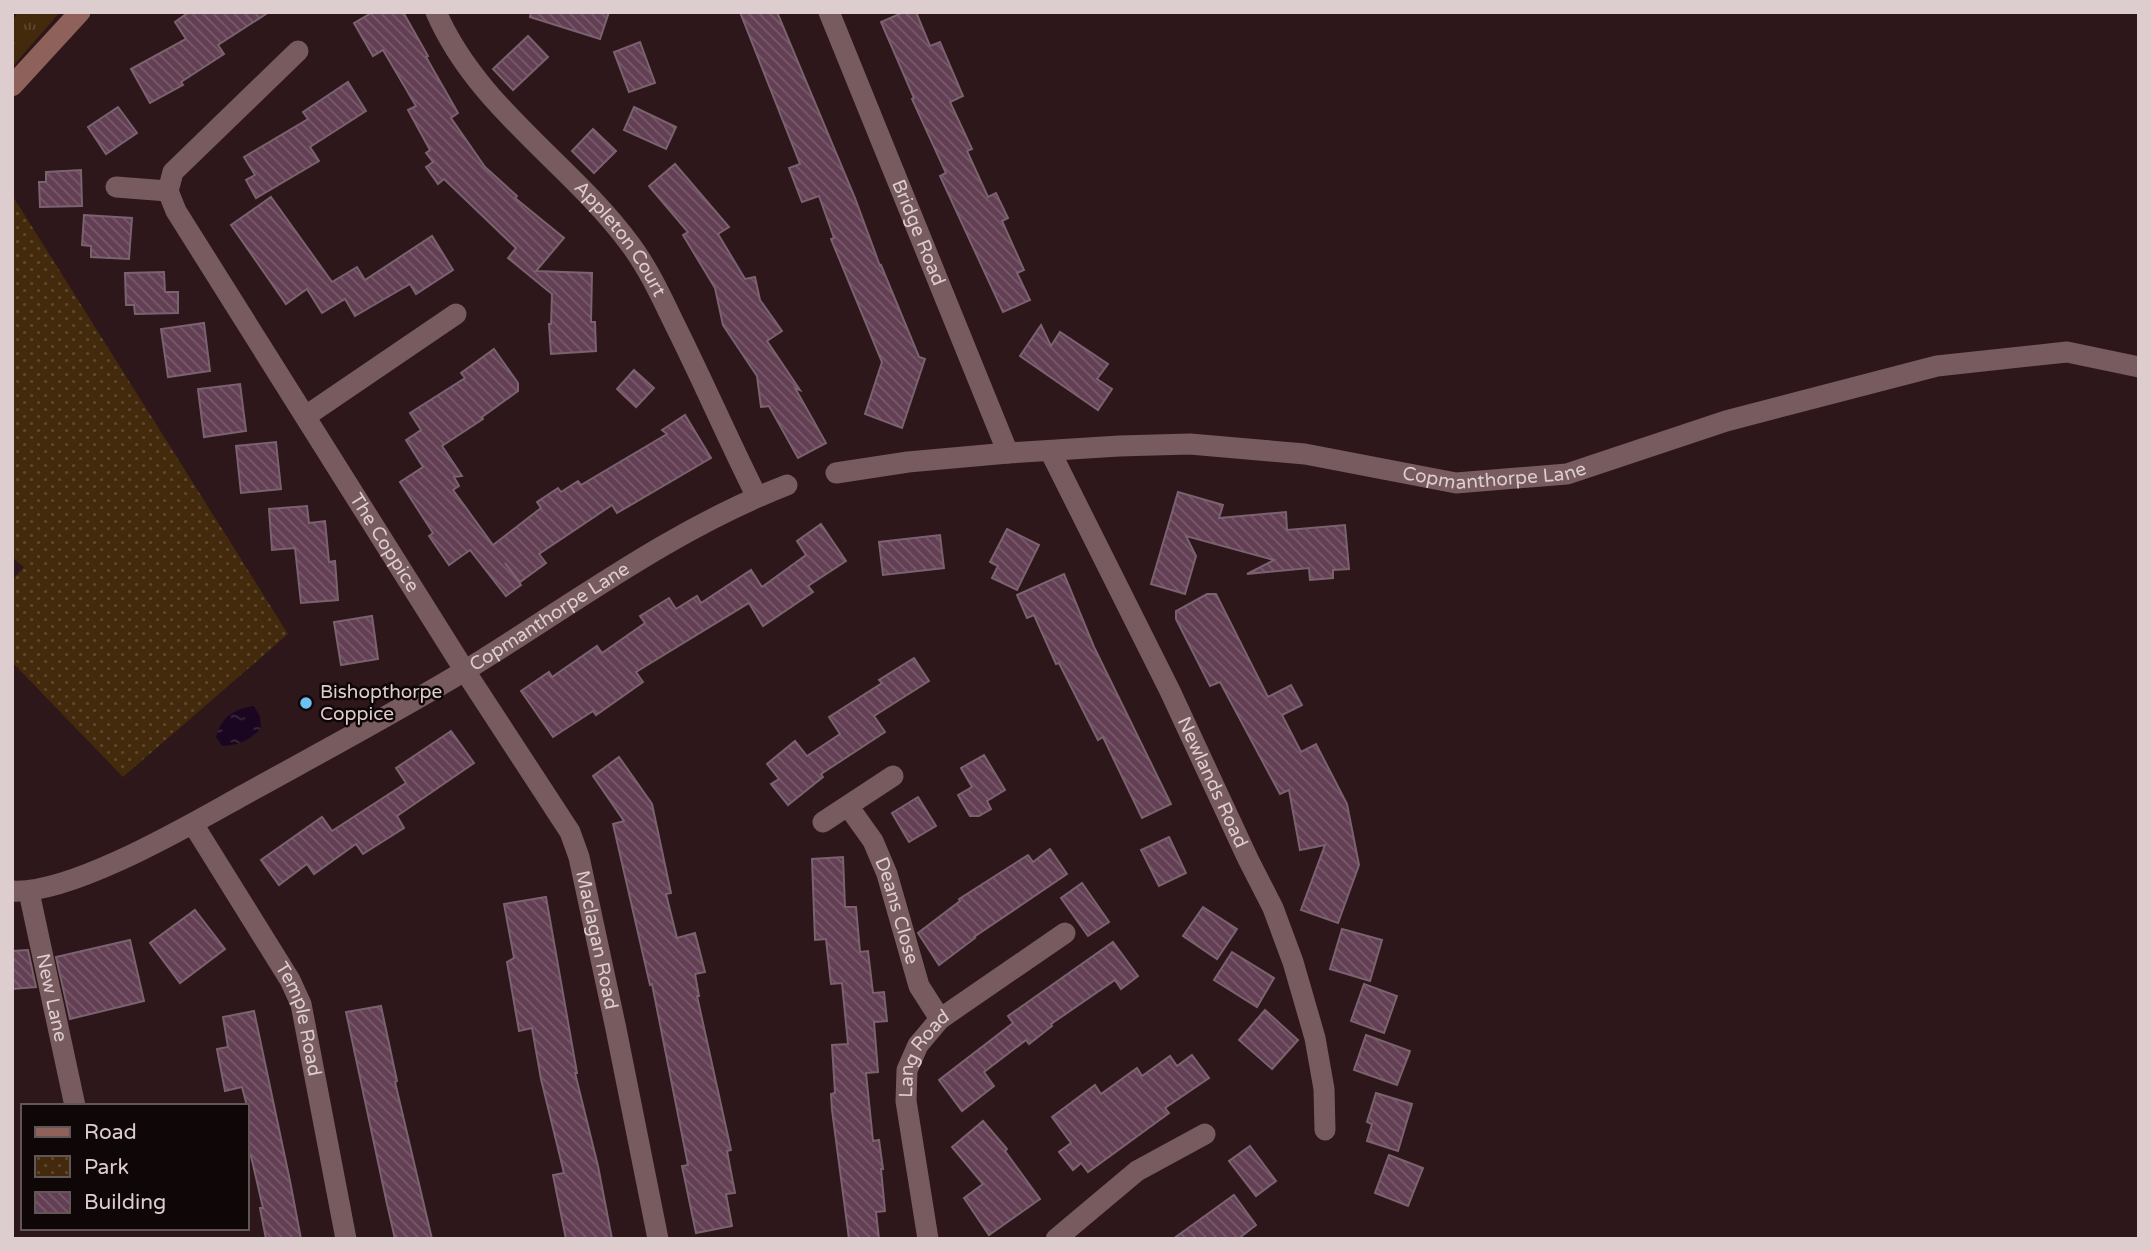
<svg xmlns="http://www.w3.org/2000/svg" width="2151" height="1251" font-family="'Varela Round',sans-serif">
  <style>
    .grass { fill: url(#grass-tufts) }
    .park { fill: url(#park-dots) }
    .water { fill: url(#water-ripples) }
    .building { fill: url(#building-back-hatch); stroke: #7a626f; stroke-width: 2 }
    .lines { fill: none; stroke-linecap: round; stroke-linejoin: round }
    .street { stroke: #775b5e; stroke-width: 21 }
    .secondary { stroke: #8e625b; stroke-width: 21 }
    .poi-dot { fill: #6dc2f3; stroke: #0f0607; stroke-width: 2.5 }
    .labels { text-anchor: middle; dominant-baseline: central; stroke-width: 5; stroke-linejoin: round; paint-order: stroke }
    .street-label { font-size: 19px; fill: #decdce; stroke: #0f0607 }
    .poi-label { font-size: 19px; fill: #decdce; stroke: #0f0607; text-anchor: start }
  </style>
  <defs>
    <pattern id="grass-tufts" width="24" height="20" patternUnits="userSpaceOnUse" patternTransform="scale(1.75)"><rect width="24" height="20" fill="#432a0d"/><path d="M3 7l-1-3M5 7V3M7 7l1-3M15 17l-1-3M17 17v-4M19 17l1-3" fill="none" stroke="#5e482f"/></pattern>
    <pattern id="park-dots" width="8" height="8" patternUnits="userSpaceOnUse" patternTransform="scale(1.75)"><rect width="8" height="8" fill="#432a0d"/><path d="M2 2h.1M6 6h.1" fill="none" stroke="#5e482f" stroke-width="1.8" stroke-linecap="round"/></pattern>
    <pattern id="water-ripples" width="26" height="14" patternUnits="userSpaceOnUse" patternTransform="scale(1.75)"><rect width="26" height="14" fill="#1a0621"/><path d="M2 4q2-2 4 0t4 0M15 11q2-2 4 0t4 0" fill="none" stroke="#3b2940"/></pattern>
    <pattern id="building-back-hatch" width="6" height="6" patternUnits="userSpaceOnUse" patternTransform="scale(1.75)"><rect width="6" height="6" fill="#633f54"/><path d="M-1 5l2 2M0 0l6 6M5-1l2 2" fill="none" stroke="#795a6b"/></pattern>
  </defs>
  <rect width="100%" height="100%" fill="#2d171a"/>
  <path class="grass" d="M18,12H60L12,67V21Z"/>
  <path class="park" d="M12,195L288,634L123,777L12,662V580L24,567L12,557Z"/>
  <path class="water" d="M254,706L260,717L261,728C249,741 240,745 222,746L216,737C221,717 234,709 254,706Z"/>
  <g class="building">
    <path d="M189,12H269L218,45L224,54L181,82L183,85L150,103L131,69L186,39L175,22Z"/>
    <path d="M373,12H403L428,56L426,57L458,113L451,118L485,167L517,196L515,198L564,238L536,271L592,273L591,322H595L596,351L551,354L549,324H551L552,294L508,258L516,248L444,179L438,184L426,167L433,162L426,153L430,150L408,110L416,106L383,50L373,56L354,23Z"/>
    <path d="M531,12H609L600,39L530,17Z"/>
    <path d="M740,12H777L855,198L880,266L881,265L919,357L925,359L902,428L865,414L882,362L831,239L834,238L819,196L802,202L789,168L800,164Z"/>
    <path d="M904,12H916L930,46L940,42L963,96L950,102L972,149L967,151L988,197L996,193L1008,218L1002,221L1024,270L1017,273L1030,300L1003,312L940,176L946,173L912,99L914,98L881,22Z"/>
    <path d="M528,36L548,57L513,90L493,69Z"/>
    <path d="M640,42L655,83L629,92L614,52Z"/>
    <path d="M348,82L366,111L310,147L319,161L256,198L246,180L255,175L244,157L308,119L303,112Z"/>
    <path d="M118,107L137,133L106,154L88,127Z"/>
    <path d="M634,107L676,127L666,149L624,130Z"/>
    <path d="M593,129L616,151L594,173L572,151Z"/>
    <path d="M675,164L729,227L718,234L745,279L755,277L760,300L782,331L767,341L800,390L795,388L826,443L798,458L769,406L761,407L757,376L723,325L715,288L683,235L688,232L649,186Z"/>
    <path d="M81,170L82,206L40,207L39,182H46V172Z"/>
    <path d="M271,197L332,282L357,267L365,280L432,236L453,270L416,294L410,284L355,316L345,299L322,313L307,289L286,304L231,225Z"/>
    <path d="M84,215L132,218L129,259L91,257V246L82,245Z"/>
    <path d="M164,272L165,292H178V313L135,314L134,305H126L125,273Z"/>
    <path d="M204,323L210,371L168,377L161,329Z"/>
    <path d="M1041,325L1051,346L1060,332L1108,364L1097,379L1112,389L1098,410L1020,356Z"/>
    <path d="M494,349L518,383V391L482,417L483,419L442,446L462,476L454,477L459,486L453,490L493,545L541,508L537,502L558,488L561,492L578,481L581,485L667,434L662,430L685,415L711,458L617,513L612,505L539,554L546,563L520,582L505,563L521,585L506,596L470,550L449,565L429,536L433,533L400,482L423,467L406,440L421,430L410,413L465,378L461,373Z"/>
    <path d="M634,370L654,388L636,407L617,389Z"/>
    <path d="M240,384L246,431L204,437L198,389Z"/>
    <path d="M276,442L281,489L241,493L236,446Z"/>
    <path d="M1178,492L1223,505L1219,518L1286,512L1287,530L1345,525L1349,569L1333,570V578L1310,580L1309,568L1247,574L1274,560L1186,536L1196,556L1185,594L1151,584Z"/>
    <path d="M307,506L309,523L325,521L329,562L335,561L338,600L301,603L295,548L272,550L269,509Z"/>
    <path d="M821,524L846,561L808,586L813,592L763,626L749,603L636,672L643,682L596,715L593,711L553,737L521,691L549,672L552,677L597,646L602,653L645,623L640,616L669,598L676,609L697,596L701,603L751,570L762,587L806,555L797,541Z"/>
    <path d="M1007,529L1039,545L1017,590L992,578L998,566L990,562Z"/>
    <path d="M940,535L944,568L883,575L879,542Z"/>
    <path d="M1064,574L1094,647L1171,804L1142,818L1103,737L1098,740L1059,663L1056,664L1034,615L1027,618L1017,595Z"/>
    <path d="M1207,594H1216L1268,697L1291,685L1302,705L1282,715L1301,752L1316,744L1347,804L1359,865L1338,923L1301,910L1325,845L1300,850L1289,790L1280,794L1220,682L1210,686L1176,619V611Z"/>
    <path d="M372,616L378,659L341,665L334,622Z"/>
    <path d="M914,658L929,681L874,716L885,732L821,774L823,777L788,805L771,784L779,779L767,764L795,741L807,756L840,734L829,717L882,683L879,680Z"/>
    <path d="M451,731L474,763L397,816L404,828L363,854L356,844L314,874L307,864L279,885L261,860L322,817L332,831L406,783L396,768Z"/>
    <path d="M984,755L1005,790L987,801L991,809L979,816H970L958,795L972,787L961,768Z"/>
    <path d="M619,757L652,804L671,893L666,894L677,938L695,933L705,972L695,974L699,996H697L731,1150L727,1151L735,1193L726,1194L732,1226L696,1233L682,1166L688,1165L652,984L650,985L613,824L624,821L593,776Z"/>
    <path d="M918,797L936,826L909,842L892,813Z"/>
    <path d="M1169,837L1186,873L1159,886L1141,850Z"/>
    <path d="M1050,849L1067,874L974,937L975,938L939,965L918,933L960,901L959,899L1028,855L1033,862Z"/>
    <path d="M843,857L845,907H856L860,952L868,951L873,993L884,992L887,1021L874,1022L878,1072L866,1073L873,1141L879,1140L883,1169H881L885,1211L876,1212L879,1239H849L832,1110L831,1094L835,1093L832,1045L848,1044L842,983L831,984L826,939L815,940L812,859Z"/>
    <path d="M1082,883L1109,922L1088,936L1061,898Z"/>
    <path d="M546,897L577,1073H575L598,1166L612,1239H566L553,1175L564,1173L541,1079L532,1028L519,1031L507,962L514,958L504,904Z"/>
    <path d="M1203,907L1237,929L1217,959L1183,936Z"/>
    <path d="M195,910L225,949L180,983L150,943Z"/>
    <path d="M1342,929L1382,940L1370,981L1330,969Z"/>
    <path d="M130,940L144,1001L70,1019L56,957Z"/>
    <path d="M1113,942L1138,976L1121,989L1115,980L1051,1024L1052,1026L1029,1044L1026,1040L984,1072L994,1086L962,1111L939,1080L1013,1023L1008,1016Z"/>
    <path d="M28,950L36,987L12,989V951Z"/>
    <path d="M1232,952L1274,978L1257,1007L1214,980Z"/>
    <path d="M1364,984L1397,996L1384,1033L1351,1021Z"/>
    <path d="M381,1006L397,1081L395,1082L432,1239H395L387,1204L346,1012Z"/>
    <path d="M1265,1010L1298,1040L1272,1069L1239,1040Z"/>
    <path d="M254,1011L290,1181L301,1239H266L260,1208H263L251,1156L247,1157V1106L242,1087L225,1091L217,1049L228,1047L223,1017Z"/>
    <path d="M1366,1035L1410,1051L1397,1085L1354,1070Z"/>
    <path d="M1192,1055L1209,1078L1165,1108L1169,1113L1088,1172L1081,1163L1073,1170L1059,1152L1071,1143L1052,1117L1095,1085L1101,1094L1137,1068L1142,1076L1170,1056L1177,1066Z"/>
    <path d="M1376,1093L1412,1104L1398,1151L1367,1141L1372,1124L1367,1122Z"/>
    <path d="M983,1121L1007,1149L1005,1151L1040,1199L989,1235L964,1198L983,1184L952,1147Z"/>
    <path d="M1250,1146L1276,1181L1256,1196L1229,1161Z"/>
    <path d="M1389,1155L1423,1168L1408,1206L1375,1193Z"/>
    <path d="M1234,1195L1256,1225L1238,1239H1173Z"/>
  </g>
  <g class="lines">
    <g class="street">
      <path id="s1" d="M436,12C477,107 570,163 630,244C648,268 661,296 674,323C703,381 728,439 757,497"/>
      <path id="s2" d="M829,12L1008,453"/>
      <path id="s3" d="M298,51L173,172L168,191L176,211L465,671L570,832L579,857L616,1029L658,1239"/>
      <path d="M116,187L168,191"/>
      <path d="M306,416L456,314"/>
      <path id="s4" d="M1050,451L1170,691L1248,859L1273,908L1293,962L1315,1038L1324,1089L1325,1130"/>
      <path id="s5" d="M836,473L908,462L1008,453L1119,446L1190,444L1305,454L1456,483L1567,474L1726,421L1937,366L2067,352L2139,367"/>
      <path id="s6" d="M848,806L873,841L887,874L919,986L940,1019"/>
      <path d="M823,822L893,776"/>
      <path id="s7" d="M193,824L290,980L301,1004L346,1239"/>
      <path id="s8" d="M12,891C70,895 188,826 240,797C316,755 393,714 466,670C572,605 671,530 787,485"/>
      <path id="s9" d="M29,892L75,1106"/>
      <path id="s10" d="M928,1239L906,1101L907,1070L918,1045L940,1019L1065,933"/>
      <path d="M1056,1239L1137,1171L1205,1134"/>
    </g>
    <path class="secondary" d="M12,86L80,12"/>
  </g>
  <circle class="poi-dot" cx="306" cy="703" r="7"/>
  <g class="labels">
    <g class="street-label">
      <text stroke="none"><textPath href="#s2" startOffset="238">Bridge Road</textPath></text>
      <text stroke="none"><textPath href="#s1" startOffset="294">Appleton Court</textPath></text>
      <text stroke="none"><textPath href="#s5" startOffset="663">Copmanthorpe Lane</textPath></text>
      <text stroke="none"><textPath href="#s3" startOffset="607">The Coppice</textPath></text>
      <text stroke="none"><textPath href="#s8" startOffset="607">Copmanthorpe Lane</textPath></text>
      <text stroke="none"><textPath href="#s4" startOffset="369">Newlands Road</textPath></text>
      <text stroke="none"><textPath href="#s6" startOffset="117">Deans Close</textPath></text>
      <text stroke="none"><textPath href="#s3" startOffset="1062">Maclagan Road</textPath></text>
      <text stroke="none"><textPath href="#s9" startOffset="108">New Lane</textPath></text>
      <text stroke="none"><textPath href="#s7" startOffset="224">Temple Road</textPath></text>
      <text stroke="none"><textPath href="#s10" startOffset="192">Lang Road</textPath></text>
    </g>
    <g class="poi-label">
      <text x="320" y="692">Bishopthorpe<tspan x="320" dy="22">Coppice</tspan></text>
    </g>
  </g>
  <rect width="2151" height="1251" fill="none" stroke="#decdce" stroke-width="28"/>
  <rect x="21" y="1104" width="228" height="126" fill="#0f0607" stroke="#625657" stroke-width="2"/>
  <rect x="35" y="1127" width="35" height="10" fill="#8e625b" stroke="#625657" stroke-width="2"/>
  <text x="84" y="1139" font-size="21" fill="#decdce">Road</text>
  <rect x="35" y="1156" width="35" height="21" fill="url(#park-dots)" stroke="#625657" stroke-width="2"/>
  <text x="84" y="1174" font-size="21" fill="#decdce">Park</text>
  <rect x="35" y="1192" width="35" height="21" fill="url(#building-back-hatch)" stroke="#625657" stroke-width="2"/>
  <text x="84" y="1209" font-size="21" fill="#decdce">Building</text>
</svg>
